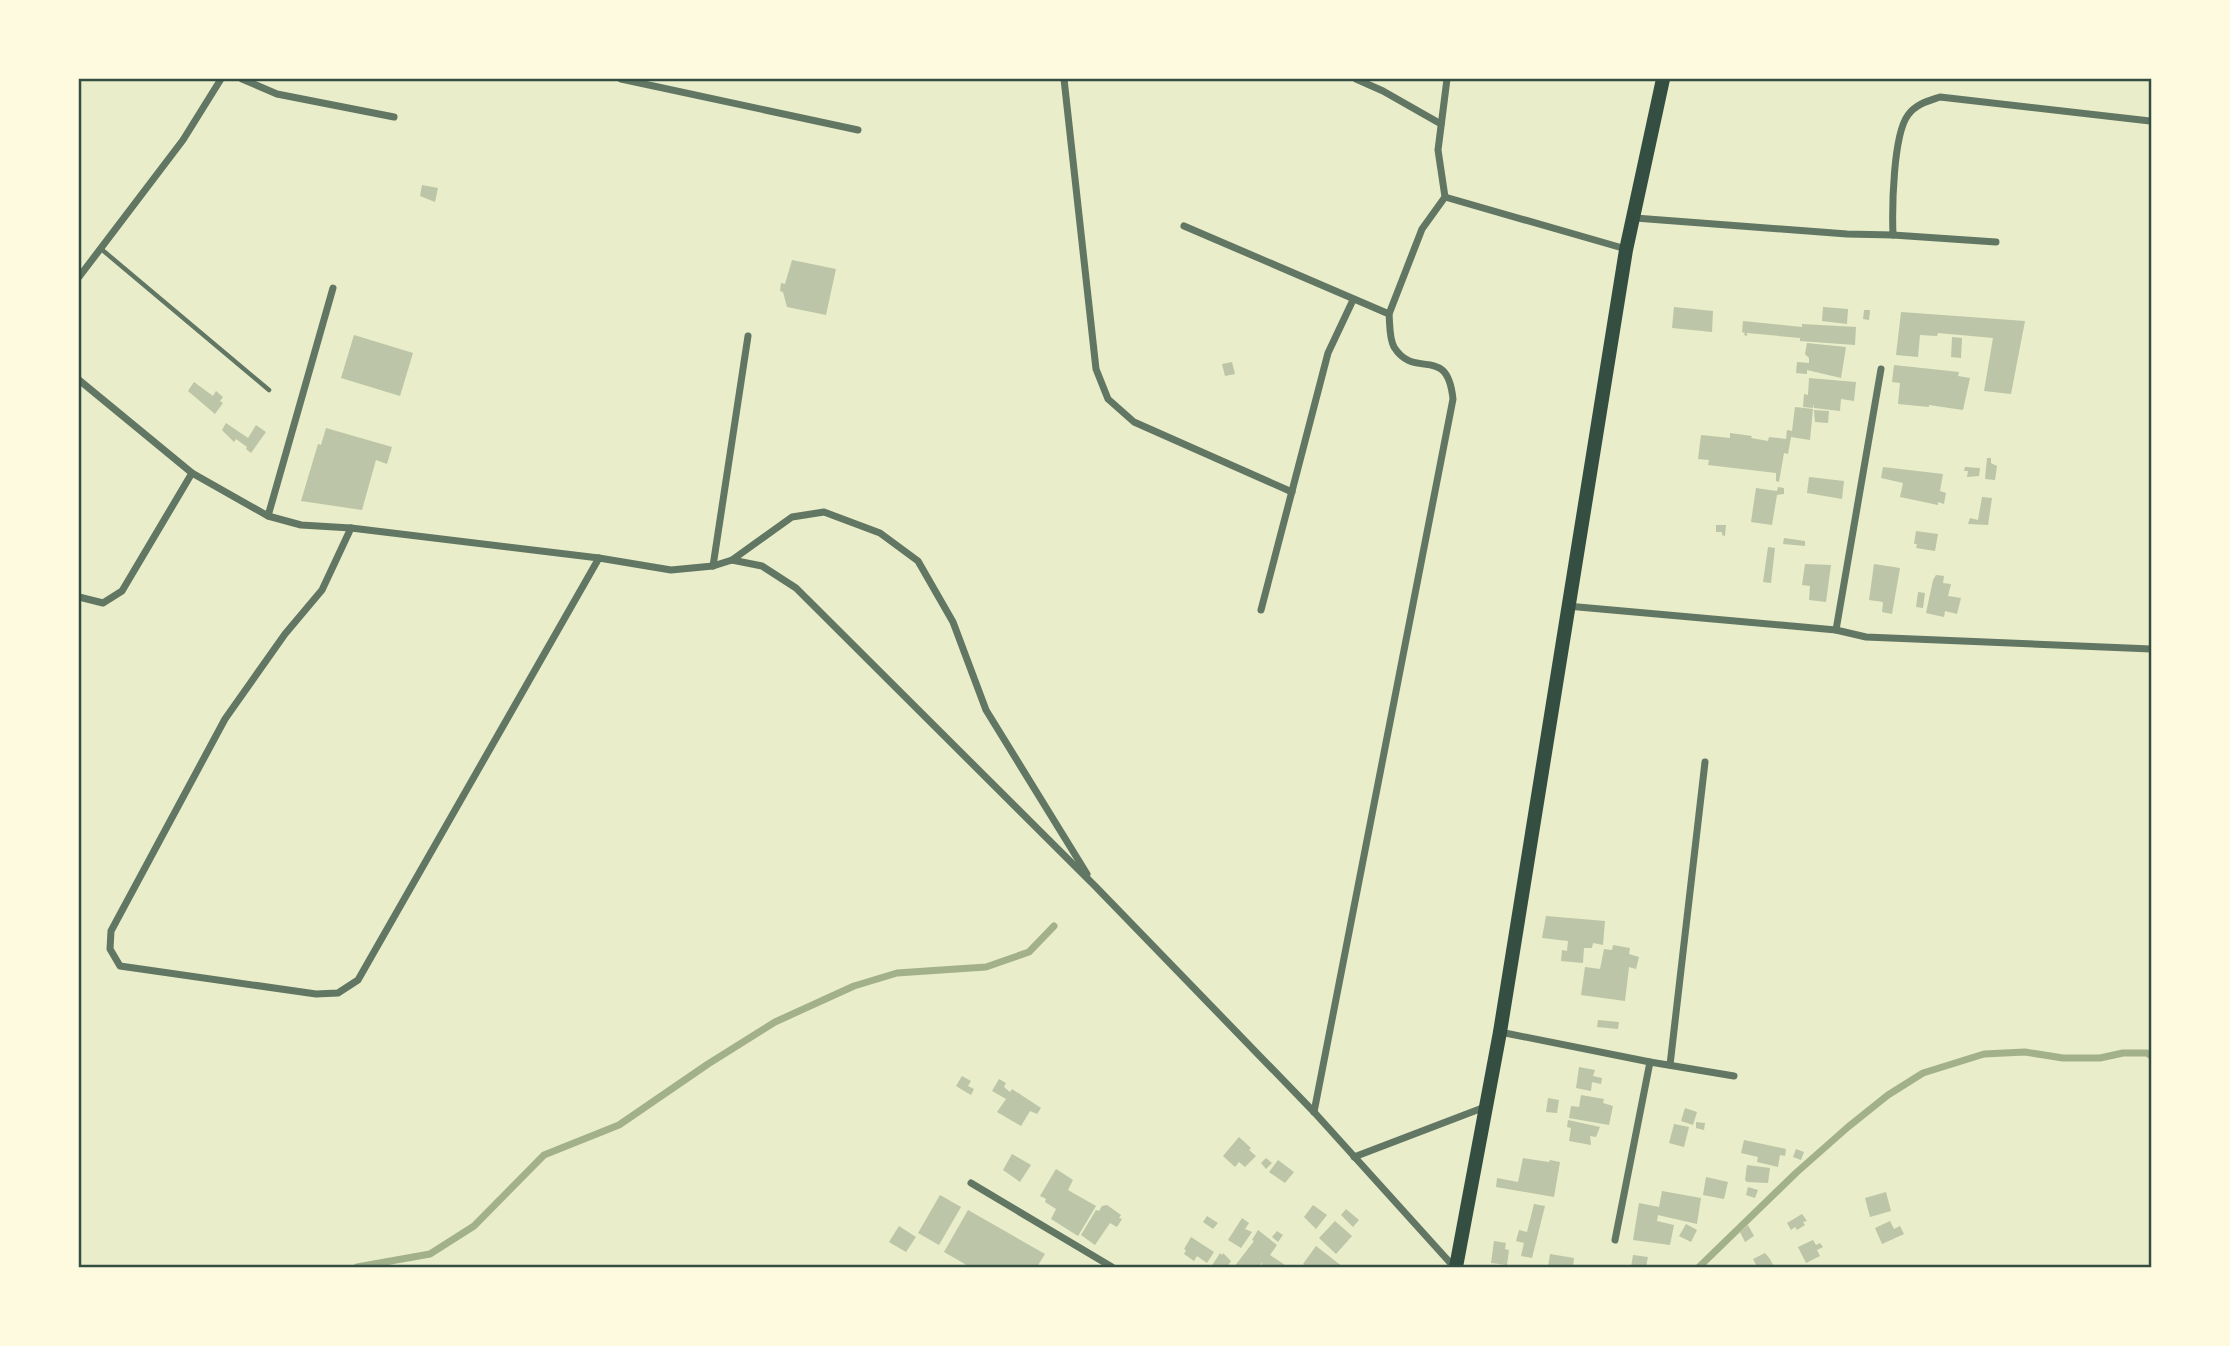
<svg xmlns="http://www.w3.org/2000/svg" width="2230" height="1346" font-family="'Golos Text',sans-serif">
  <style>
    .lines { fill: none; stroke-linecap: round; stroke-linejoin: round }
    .stream { stroke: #a3b18a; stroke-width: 7 }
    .building { fill: #bcc5a7 }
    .service { stroke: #617663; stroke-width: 4.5 }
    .minor { stroke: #617663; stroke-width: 7 }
    .secondary { stroke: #344e41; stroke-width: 14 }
    .neatline { fill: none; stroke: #344e41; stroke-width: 2.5 }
  </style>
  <rect width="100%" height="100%" fill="#e9edc9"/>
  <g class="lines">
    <g class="stream">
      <path d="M357,1267L430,1254L474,1226L544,1155L619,1125L708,1064L775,1022L854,986L897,973L986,967L1029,952L1054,926"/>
      <path d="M1699,1267L1797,1172L1848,1127L1888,1095L1923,1073L1984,1054L2025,1052L2063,1058H2100L2123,1053H2147L2151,1056"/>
    </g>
  </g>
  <g class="building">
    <path d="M422,185L438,188L435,202L420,196Z"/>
    <path d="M792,260L836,269L826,315L787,307L783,292L780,291L781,283L785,284Z"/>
    <path d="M1674,307L1713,311L1712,332L1672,328Z"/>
    <path d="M1823,307L1848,309L1847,324L1822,321Z"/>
    <path d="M1864,310H1870L1869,320L1863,319Z"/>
    <path d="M1901,312L2025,321L2011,394L1984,391L1993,338L1938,333L1937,336L1920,335L1918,357L1896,355Z"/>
    <path d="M1743,321L1802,327V324L1856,327L1855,345L1800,341V338L1747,333V336L1744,335L1745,333L1742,332Z"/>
    <path d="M354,335L413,353L400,396L341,378Z"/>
    <path d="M1952,337L1962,338L1961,358L1951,357Z"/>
    <path d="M1807,343L1846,347L1841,378L1807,370V374L1796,373L1797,362L1809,363V358L1805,354Z"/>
    <path d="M1232,362L1235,374L1225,376L1222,364Z"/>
    <path d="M1894,365L1959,372L1958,376L1970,378L1963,410L1929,405V407L1898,404L1900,383L1892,382Z"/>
    <path d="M1809,378L1856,382L1854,401L1841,399L1840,411L1814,408V404L1813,408L1803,407L1804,394L1808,395Z"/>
    <path d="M194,382L213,396L216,391L223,397L220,401L223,403L215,414L188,391Z"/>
    <path d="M1795,407L1813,409L1810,440L1791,437L1788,454L1784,453L1779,482L1776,481V473L1708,465L1709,460L1698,459L1701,435L1730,438V433L1752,436L1751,438L1768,441L1769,437L1786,439L1787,430L1792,431Z"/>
    <path d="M1814,410L1829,411L1828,423L1815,422Z"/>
    <path d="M226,423L248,438L256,425L266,432L251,453L246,449L247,447L236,439L234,442L222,430Z"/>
    <path d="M326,428L392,447L387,464L376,460L362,510L301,501L318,444L321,445Z"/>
    <path d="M1987,458H1991V463L1997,466L1995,480L1985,479Z"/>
    <path d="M1883,467L1943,474L1940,491L1946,493L1944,504L1938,502V505L1900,497L1903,483L1881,478Z"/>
    <path d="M1965,467L1980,468L1979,476L1967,477L1968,471H1964Z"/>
    <path d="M1809,477L1844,481L1842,499L1807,493Z"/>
    <path d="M1778,487L1784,488V494L1777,495L1772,525L1751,522L1756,488L1777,491Z"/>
    <path d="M1982,497L1992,498L1988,525L1968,524L1970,518L1978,520Z"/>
    <path d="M1716,525H1726L1725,536L1722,535V532H1716Z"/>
    <path d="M1916,531L1938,534L1935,551L1916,548L1917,544H1914Z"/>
    <path d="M1784,538L1805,541V546L1783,544Z"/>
    <path d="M1768,547L1775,548L1771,583L1763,582Z"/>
    <path d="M1805,564L1831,565L1826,602L1809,600L1810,586L1802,585Z"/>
    <path d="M1874,564L1900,568L1892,614L1882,612L1883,602L1869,600Z"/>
    <path d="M1936,575L1944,576L1943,583L1951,584L1948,596L1961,598L1957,614L1945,611L1944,617L1926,613L1933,580Z"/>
    <path d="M1918,592L1925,593L1923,608L1916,607Z"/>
    <path d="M1546,916L1605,921L1603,945L1593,943L1592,948H1584L1583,963L1561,961L1562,950L1567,951L1568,941L1542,938Z"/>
    <path d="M1613,945L1630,948L1629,954L1639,957L1636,969L1629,967L1625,1001L1581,995L1585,967L1600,969L1604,949L1612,950Z"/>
    <path d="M1598,1020L1619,1022L1618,1029L1597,1027Z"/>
    <path d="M1579,1067L1595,1070L1593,1076L1602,1078L1601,1084L1592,1082L1591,1091L1576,1088Z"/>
    <path d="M962,1076L971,1081L968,1086L974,1089L971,1095L956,1086Z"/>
    <path d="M999,1079L1006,1083L1004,1087L1010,1092L1012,1089L1041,1108L1037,1114L1030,1111L1021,1126L997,1112L1006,1099L992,1091Z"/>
    <path d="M1581,1095L1604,1099L1603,1103L1613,1106L1609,1125L1569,1118L1571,1106L1579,1107Z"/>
    <path d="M1548,1098L1559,1100L1557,1113L1546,1112Z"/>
    <path d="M1685,1108L1697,1112L1693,1125L1681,1121Z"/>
    <path d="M1568,1120L1600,1127L1596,1137L1590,1136L1591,1145L1569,1141L1571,1128L1567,1127Z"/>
    <path d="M1696,1122L1705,1123L1704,1130L1696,1128Z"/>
    <path d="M1674,1124L1689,1127L1684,1147L1669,1143Z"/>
    <path d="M1239,1137L1251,1148L1249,1150L1256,1156L1245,1167L1239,1162L1235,1167L1223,1156Z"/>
    <path d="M1744,1140L1786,1149L1785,1156L1780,1155L1778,1167L1757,1162L1758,1157L1741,1153Z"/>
    <path d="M1796,1149L1804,1152L1801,1160L1793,1157Z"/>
    <path d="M1012,1154L1031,1165L1020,1182L1003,1170Z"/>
    <path d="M1266,1158L1272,1163L1266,1169L1261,1163Z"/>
    <path d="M1523,1158L1549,1162L1550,1160L1560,1162L1554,1197L1496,1187L1497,1178L1518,1182Z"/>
    <path d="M1278,1160L1294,1172L1285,1183L1269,1172Z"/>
    <path d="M1747,1165L1770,1168L1768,1183L1747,1182L1745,1180Z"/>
    <path d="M1056,1169L1073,1180L1068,1190L1096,1206L1078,1236L1051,1219L1056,1209L1045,1202L1046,1199L1040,1196Z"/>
    <path d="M1706,1177L1728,1182L1724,1199L1703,1195Z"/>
    <path d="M1748,1187L1758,1190L1755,1198L1746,1195Z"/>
    <path d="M1662,1191L1701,1198L1697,1224L1658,1215L1657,1221L1674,1225L1670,1245L1633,1240L1639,1203L1659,1207Z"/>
    <path d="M1886,1192L1891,1211L1870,1217L1865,1198Z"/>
    <path d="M940,1195L961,1207L939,1245L918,1233Z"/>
    <path d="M1534,1204L1545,1206L1532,1258L1521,1256L1524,1243L1516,1241L1519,1230L1527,1232Z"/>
    <path d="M1107,1205L1121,1215L1119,1218L1122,1219L1117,1227L1110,1223L1095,1245L1081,1235L1096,1210L1099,1211L1102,1206Z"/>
    <path d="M1313,1205L1327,1215L1316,1229L1304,1217Z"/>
    <path d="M1346,1209L1359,1220L1353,1227L1341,1215Z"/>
    <path d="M968,1210L1045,1254L1037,1267H970L944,1252Z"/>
    <path d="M1802,1214L1807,1221L1803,1222L1805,1225L1797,1230L1795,1227L1791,1230L1787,1223Z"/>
    <path d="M1207,1216L1218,1223L1213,1229L1203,1222Z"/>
    <path d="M1242,1218L1249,1223L1245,1229L1252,1232L1241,1248L1228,1240Z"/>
    <path d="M1335,1221L1352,1236L1336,1254L1319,1238Z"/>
    <path d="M1890,1221L1894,1229L1900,1226L1904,1234L1882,1244L1875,1228Z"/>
    <path d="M1686,1224L1697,1230L1691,1242L1679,1236Z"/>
    <path d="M1748,1225L1754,1236L1745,1242L1740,1232Z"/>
    <path d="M899,1226L916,1237L906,1252L889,1242Z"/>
    <path d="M1258,1230L1277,1245L1270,1255L1288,1267H1261L1262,1262L1259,1267H1234L1254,1241L1252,1240Z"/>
    <path d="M1277,1231L1283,1235L1278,1242L1272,1237Z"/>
    <path d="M1191,1237L1214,1252L1207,1263L1197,1256L1194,1261L1184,1254L1186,1250L1184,1249Z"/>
    <path d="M1813,1240L1816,1245L1820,1243L1823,1247L1817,1250L1820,1256L1806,1263L1798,1247Z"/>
    <path d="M1494,1241L1506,1243L1505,1249L1509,1250L1507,1265L1491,1263Z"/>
    <path d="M1316,1246L1343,1267H1307L1303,1264Z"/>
    <path d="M1220,1253L1222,1255L1223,1253L1231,1261L1227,1267H1211Z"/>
    <path d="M1765,1253L1770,1259L1774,1267H1757L1753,1259Z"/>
    <path d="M1550,1254L1574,1258L1573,1267H1548Z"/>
    <path d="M1633,1255L1648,1257L1646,1267H1631Z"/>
  </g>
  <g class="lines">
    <path class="service" d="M100,248L269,390"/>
    <g class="minor">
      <path d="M242,79L277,94L394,117"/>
      <path d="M621,79L858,130"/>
      <path d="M1064,79L1096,369L1108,399L1134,422L1292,492"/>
      <path d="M1356,79L1383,91L1441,124"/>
      <path d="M1445,197L1626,249"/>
      <path d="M1635,218L1847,234L1893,235C1892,209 1893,135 1908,115C1916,104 1928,101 1940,97L2150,121"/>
      <path d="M1184,226L1389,314C1390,324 1389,338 1394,347C1415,381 1447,343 1453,399L1314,1112"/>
      <path d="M1893,235L1996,242"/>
      <path d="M79,277L183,140L221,79"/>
      <path d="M1389,314L1422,229L1445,197L1438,150L1447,79"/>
      <path d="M79,380L192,473L268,516L301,525L351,528L599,558L671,570L713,566L732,560L762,566L796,588L1095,886L1314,1112L1454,1267"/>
      <path d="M268,516L333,288"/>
      <path d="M351,528L322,590L285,634L225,719L111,931L110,949L120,966L316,994L338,993L358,980L599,558"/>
      <path d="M732,560L792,517L824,512L880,533L918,561L953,622L986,710L1087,874"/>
      <path d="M713,566L748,336"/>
      <path d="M79,597L103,603L122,591L192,473"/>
      <path d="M1567,606L1836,630L1866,637L2151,649"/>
      <path d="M1261,610L1328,353L1353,300"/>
      <path d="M1836,630L1881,369"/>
      <path d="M1500,1032L1650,1062L1734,1076"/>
      <path d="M1670,1065L1705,762"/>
      <path d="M1354,1157L1485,1107"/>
      <path d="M971,1183L1112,1267"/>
      <path d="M1615,1240L1650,1062"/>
    </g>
    <path class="secondary" d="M1456,1267L1500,1032L1626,250L1663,79"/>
  </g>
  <rect width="2230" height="1346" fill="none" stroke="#fefae0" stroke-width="161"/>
  <rect x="80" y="80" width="2070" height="1186" class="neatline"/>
</svg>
